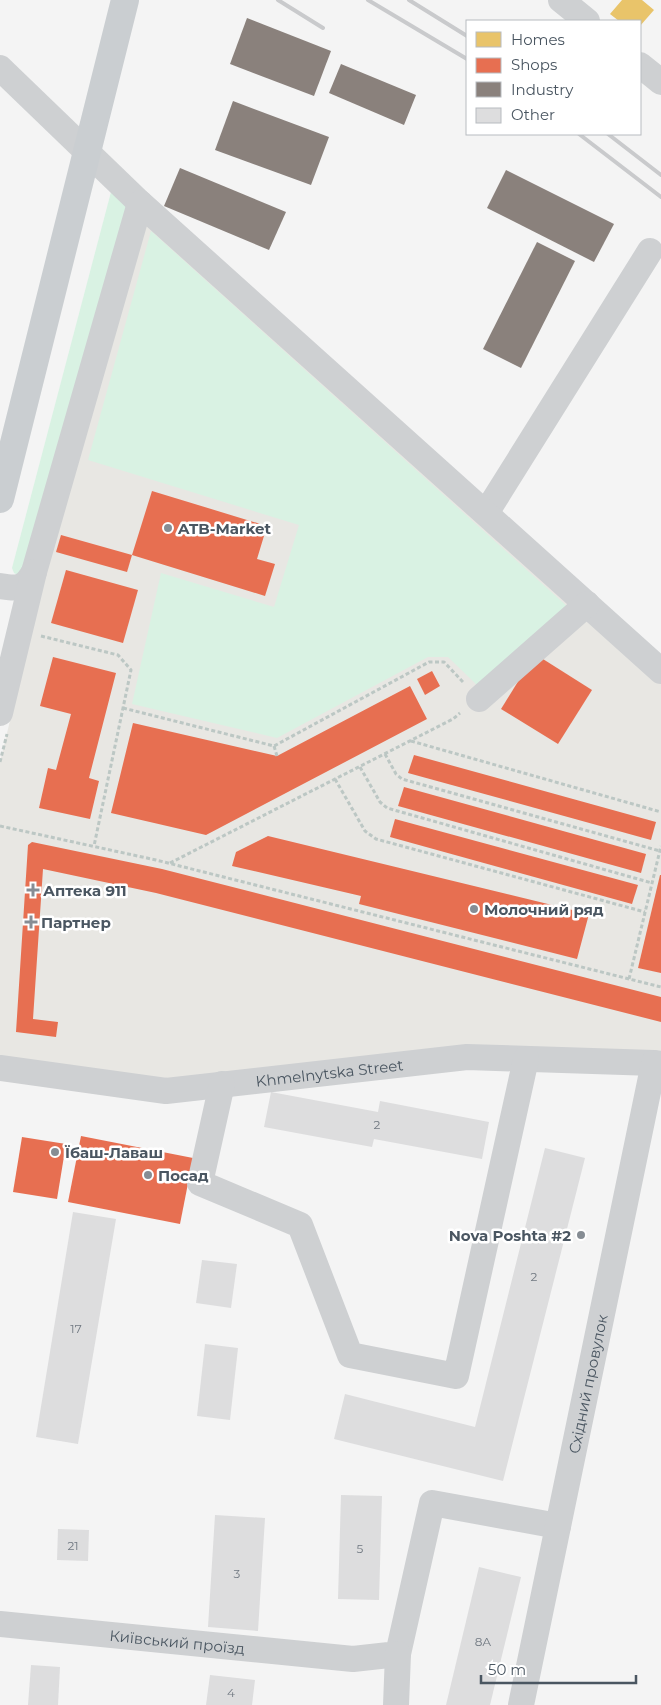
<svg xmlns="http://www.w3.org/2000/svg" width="661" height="1705" font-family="Montserrat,sans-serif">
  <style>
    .commercial { fill: #e8e7e3 }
    .green { fill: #d9f2e3 }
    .homes { fill: #e9c46a }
    .shops { fill: #e76f51 }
    .industry { fill: #8a817c }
    .building { fill: #ddddde }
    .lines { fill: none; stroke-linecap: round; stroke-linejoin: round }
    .path { stroke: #bcc7c4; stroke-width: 3; stroke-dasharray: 4 2.5; stroke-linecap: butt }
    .minor { stroke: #ced0d2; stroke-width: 26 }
    .rail { stroke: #c9cacc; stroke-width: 4 }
    .major-bridge { stroke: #caced1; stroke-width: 28 }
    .poi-dot { fill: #868d94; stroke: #fff; stroke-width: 2 }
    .labels { text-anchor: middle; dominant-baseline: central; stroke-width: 5; stroke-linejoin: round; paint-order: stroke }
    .number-label { font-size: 12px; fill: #707881 }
    .poi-label { font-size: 15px; font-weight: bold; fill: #4a5661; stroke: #fff; text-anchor: start }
    .street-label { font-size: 15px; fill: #4a5661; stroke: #fff }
  </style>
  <rect width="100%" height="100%" fill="#f4f4f4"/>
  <path class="commercial" d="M148,217L661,667V1058L168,1082L0,1059V762L56,531Z"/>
  <g class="green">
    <path d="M111,192L130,210L29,568L18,575L14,573L12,568Z"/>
    <path d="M151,231L569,608L478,686L448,657H428L277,738L132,704L161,573L274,607L299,525L88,460Z"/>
  </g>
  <path class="homes" d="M622,0H642L654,10L640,26V21H619L610,14Z"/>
  <g class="shops">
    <path d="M152,491L267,526L257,559L275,564L265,596L132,555Z"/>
    <path d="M61,535L132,555L127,572L56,552Z"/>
    <path d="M66,570L138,590L123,643L51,623Z"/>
    <path d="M535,654L592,690L558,744L501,709Z"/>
    <path d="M53,657L116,673L89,778L99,781L90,819L39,808L48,768L56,770L71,714L40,706Z"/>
    <path d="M432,671L440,686L425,695L417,679Z"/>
    <path d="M410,686L427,719L206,835L111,813L133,723L277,756Z"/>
    <path d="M414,755L656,822L651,840L408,773Z"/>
    <path d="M404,787L646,854L641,873L398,806Z"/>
    <path d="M395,819L638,885L632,904L390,837Z"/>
    <path d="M268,836L589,914L577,959L359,904L361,896L232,866L236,852Z"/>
    <path d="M32,842L162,869L661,997V1022L156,893L43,869L33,1019L58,1022L56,1037L16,1032L28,845Z"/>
    <path d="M660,875H661V973L638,968Z"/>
    <path d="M81,1136L193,1158L180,1224L68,1202Z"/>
    <path d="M22,1137L66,1144L57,1199L13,1192Z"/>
  </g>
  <g class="industry">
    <path d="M247,18L331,51L314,96L230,64Z"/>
    <path d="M341,64L416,95L404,125L329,93Z"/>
    <path d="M233,101L329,137L311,185L215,150Z"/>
    <path d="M180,168L286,212L269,250L164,206Z"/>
    <path d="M506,170L614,224L594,262L487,208Z"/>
    <path d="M537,242L575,261L521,368L483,349Z"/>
  </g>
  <g class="building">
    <path d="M271,1092L378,1112L380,1101L489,1122L482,1159L374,1139L372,1147L264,1127Z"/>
    <path d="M545,1148L585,1158L503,1481L334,1439L345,1394L475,1427Z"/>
    <path d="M73,1212L116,1219L78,1444L36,1437Z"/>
    <path d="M202,1260L237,1264L231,1308L196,1303Z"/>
    <path d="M205,1344L238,1348L230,1420L197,1416Z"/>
    <path d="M341,1495L382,1496L379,1600L338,1599Z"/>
    <path d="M215,1515L265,1518L258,1631L208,1627Z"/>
    <path d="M58,1529L89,1530L88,1561L57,1560Z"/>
    <path d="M479,1567L521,1577L490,1705H446Z"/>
    <path d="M31,1665L60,1667L58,1705H28Z"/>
    <path d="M210,1675L255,1680L252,1705H206Z"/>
  </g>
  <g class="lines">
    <g class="path">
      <path d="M41,636L118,655L131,670L94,846"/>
      <path d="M123,708L274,746L429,662H444L463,682"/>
      <path d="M411,741L661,812"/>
      <path d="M274,746L277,756"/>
      <path d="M385,754L396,774L402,779L660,851"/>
      <path d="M0,762L7,734"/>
      <path d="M360,767L380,802L387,808L652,883"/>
      <path d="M335,779L365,831L376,839L645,912"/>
      <path d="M0,826L156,860L661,987"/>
      <path d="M170,863L453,719L460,713"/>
      <path d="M629,979L661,846"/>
    </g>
    <g class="minor">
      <path d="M561,0L587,21"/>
      <path d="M640,65L661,82"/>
      <path d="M0,68L140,203"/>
      <path d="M486,513L650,251"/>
      <path d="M0,586C18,589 24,589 34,572L140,203L661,671"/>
      <path d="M479,699L587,604"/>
      <path d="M0,713L34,572"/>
      <path id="s1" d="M0,1068L166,1091L467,1057L654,1063L661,1064"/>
      <path d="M222,1084L200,1183L300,1225L350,1355L456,1376L526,1059"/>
      <path id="s2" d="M0,1624L353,1659L398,1654L432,1503L558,1526"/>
      <path d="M396,1705L398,1654"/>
      <path id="s3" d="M521,1705L654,1063"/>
    </g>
    <g class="rail">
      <path d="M278,0L323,28"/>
      <path d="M368,0L467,59"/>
      <path d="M409,0L467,36"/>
      <path d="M579,134L661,197"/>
      <path d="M608,134L661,175"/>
    </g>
    <path class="major-bridge" d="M0,499L125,0"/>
  </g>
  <g class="poi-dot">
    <circle cx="168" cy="528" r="5"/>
    <path d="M30.5 882.5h5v5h5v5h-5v5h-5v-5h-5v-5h5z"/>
    <circle cx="474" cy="909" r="5"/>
    <path d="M28.5 914.5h5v5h5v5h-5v5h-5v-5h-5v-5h5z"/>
    <circle cx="55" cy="1152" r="5"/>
    <circle cx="148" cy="1175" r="5"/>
    <circle cx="581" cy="1235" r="5"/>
  </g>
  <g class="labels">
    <g class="number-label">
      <text x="377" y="1124">2</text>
      <text x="534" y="1276">2</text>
      <text x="76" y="1328">17</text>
      <text x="73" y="1545">21</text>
      <text x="360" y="1548">5</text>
      <text x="237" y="1573">3</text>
      <text x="483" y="1641">8А</text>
      <text x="231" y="1692">4</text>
    </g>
    <g class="poi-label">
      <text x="178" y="528">ATB-Market</text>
      <text x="43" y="890">Аптека 911</text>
      <text x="484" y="909">Молочний ряд</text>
      <text x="41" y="922">Партнер</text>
      <text x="65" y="1152">Їбаш-Лаваш</text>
      <text x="158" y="1175">Посад</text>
      <text x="571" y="1235" text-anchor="end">Nova Poshta #2</text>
    </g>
    <g class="street-label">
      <text stroke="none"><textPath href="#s1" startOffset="332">Khmelnytska Street</textPath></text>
      <text stroke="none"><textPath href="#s3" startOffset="328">Східний провулок</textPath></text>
      <text stroke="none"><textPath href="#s2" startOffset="178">Київський проїзд</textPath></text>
    </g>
  </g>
  <rect x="466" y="20" width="175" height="115" fill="#ffffff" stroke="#b7bbc0"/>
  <rect x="476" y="32" width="25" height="15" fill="#e9c46a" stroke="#b7bbc0"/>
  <text x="511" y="45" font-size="15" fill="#4a5661">Homes</text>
  <rect x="476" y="58" width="25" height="15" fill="#e76f51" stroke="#b7bbc0"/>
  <text x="511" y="70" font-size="15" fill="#4a5661">Shops</text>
  <rect x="476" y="82" width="25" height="15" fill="#8a817c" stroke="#b7bbc0"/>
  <text x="511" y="95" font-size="15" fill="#4a5661">Industry</text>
  <rect x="476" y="108" width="25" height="15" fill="#ddddde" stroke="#b7bbc0"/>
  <text x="511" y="120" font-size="15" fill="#4a5661">Other</text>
  <path d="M481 1675v8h155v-8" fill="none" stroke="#4a5661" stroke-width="2.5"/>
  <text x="488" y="1675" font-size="15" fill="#4a5661" stroke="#ffffff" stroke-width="4" paint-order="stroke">50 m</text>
</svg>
